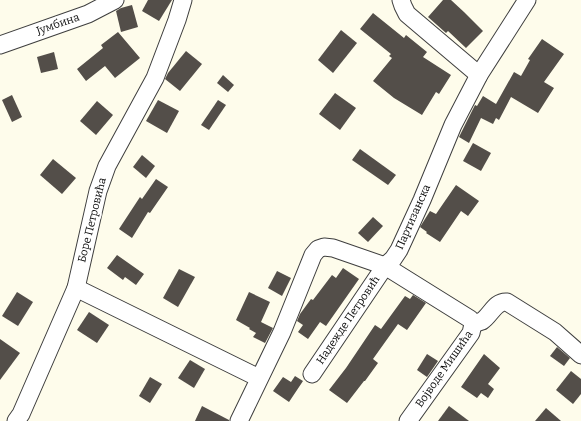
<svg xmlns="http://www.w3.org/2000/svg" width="581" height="421" font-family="Bitter,serif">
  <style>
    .building { fill: #534e49 }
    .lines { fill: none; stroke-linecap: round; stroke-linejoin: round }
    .minor-casing { stroke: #3e3e3e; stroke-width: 19 }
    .minor { stroke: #fff; stroke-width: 17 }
    .labels { text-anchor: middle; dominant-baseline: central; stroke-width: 4; stroke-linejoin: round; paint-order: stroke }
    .street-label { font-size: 11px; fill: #0b0b0b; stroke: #fff }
  </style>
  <rect width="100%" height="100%" fill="#fefceb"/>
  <g class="building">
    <path d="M148,0H172L159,21L142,11Z"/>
    <path d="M443,0H451L464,12L483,31L466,48L448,31L446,33L428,17Z"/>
    <path d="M132,5L138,27L121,32L116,11L121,8Z"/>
    <path d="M373,13L404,38L406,35L427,52L423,57L451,75L439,94L436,92L422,115L394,98L373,81L392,58L389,56L391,54L360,29Z"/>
    <path d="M341,30L357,43L333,73L318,60Z"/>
    <path d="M118,32L140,58L115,78L105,66L86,81L77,69L103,48L101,45Z"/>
    <path d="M542,39L564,54L544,82L554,88L538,113L511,97L499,120L496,118L493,124L481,118L469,143L459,137L475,105L477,106L483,96L496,104L514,72L521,76L530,60L528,59Z"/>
    <path d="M186,51L202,64L180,91L165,79L168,73Z"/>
    <path d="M54,52L58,69L41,73L37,57Z"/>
    <path d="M223,75L234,85L228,92L217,83Z"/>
    <path d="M335,93L356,108L340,130L319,114Z"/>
    <path d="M12,95L22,117L12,122L2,100Z"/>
    <path d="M158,100L179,111L167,133L146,121Z"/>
    <path d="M218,100L226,105L209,130L201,125Z"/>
    <path d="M97,101L113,115L96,135L80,121Z"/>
    <path d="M473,143L491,153L481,171L463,161Z"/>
    <path d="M360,149L396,175L388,185L352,160Z"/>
    <path d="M142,155L155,166L146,178L133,167Z"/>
    <path d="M53,159L76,178L62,194L40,175Z"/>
    <path d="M156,179L168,187L150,213L148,212L132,238L119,229L140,197L142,199Z"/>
    <path d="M456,185L479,201L468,216L461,211L440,242L426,233L427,232L420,227L430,211L436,214Z"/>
    <path d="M373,217L383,226L368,242L358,233Z"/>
    <path d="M117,255L144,274L136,285L125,277L123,280L107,268Z"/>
    <path d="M343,268L359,279L326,326L320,322L308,339L298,332L303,325L297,321L300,314L311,299L313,300L332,275L336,278Z"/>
    <path d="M179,269L195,277L178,307L163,298Z"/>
    <path d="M277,271L291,278L282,296L268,288Z"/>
    <path d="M17,292L33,302L18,326L2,316Z"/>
    <path d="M249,292L270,302L261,322L273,328L265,343L253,337L256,333L249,329L250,328L236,320Z"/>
    <path d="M413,295L426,303L407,330L398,324L373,359L378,363L365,381H364L347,403L329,390L346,368L375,325L381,329L405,296L410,299Z"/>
    <path d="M89,312L109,325L97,343L77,330Z"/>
    <path d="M0,339L20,353L0,380Z"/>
    <path d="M557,347L570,358L564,366L550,356Z"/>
    <path d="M427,354L438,361L427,377L417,370Z"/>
    <path d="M484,354L500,368L488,384L494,389L488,398L481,393L477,398L461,387Z"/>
    <path d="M190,360L205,369L194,388L178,378Z"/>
    <path d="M571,371L581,379V394L573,404L556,390Z"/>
    <path d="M295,376L303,381L289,402L273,391L283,377L291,382Z"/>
    <path d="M150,377L162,384L150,403L139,396Z"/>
    <path d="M202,406L229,420V421H195Z"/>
    <path d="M449,406L469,421H438Z"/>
    <path d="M546,408L561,421H535Z"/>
  </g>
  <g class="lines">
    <g class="minor-casing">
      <g id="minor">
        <path d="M401,0L403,6L407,14L479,75"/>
        <path d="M0,45L88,14L115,0"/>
        <path d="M76,288L259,378"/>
        <path d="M473,324C476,323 479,322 482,321C491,315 495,301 507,302L555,332L581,355"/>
        <path d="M312,374L385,266L393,259L399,250L422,200L453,125L479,75L527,0"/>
        <path d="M16,421L21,414L76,288L98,191L107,166L155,78L177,20L183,0"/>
        <path d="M239,421L282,332L313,255L318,249L324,247L333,248L385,266L470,319L473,324L471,333L408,421"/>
      </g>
    </g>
    <use href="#minor" class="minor"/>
  </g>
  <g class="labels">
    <g class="street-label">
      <text transform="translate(58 24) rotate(-19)">Јумбина</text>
      <text transform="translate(413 217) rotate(-66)">Партизанска</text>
      <text transform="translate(92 220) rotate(-76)">Боре Петровића</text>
      <text transform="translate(348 320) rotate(-56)">Надежде Петровић</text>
      <text transform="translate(444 369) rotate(-55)">Војводе Мишића</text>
    </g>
  </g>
</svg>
